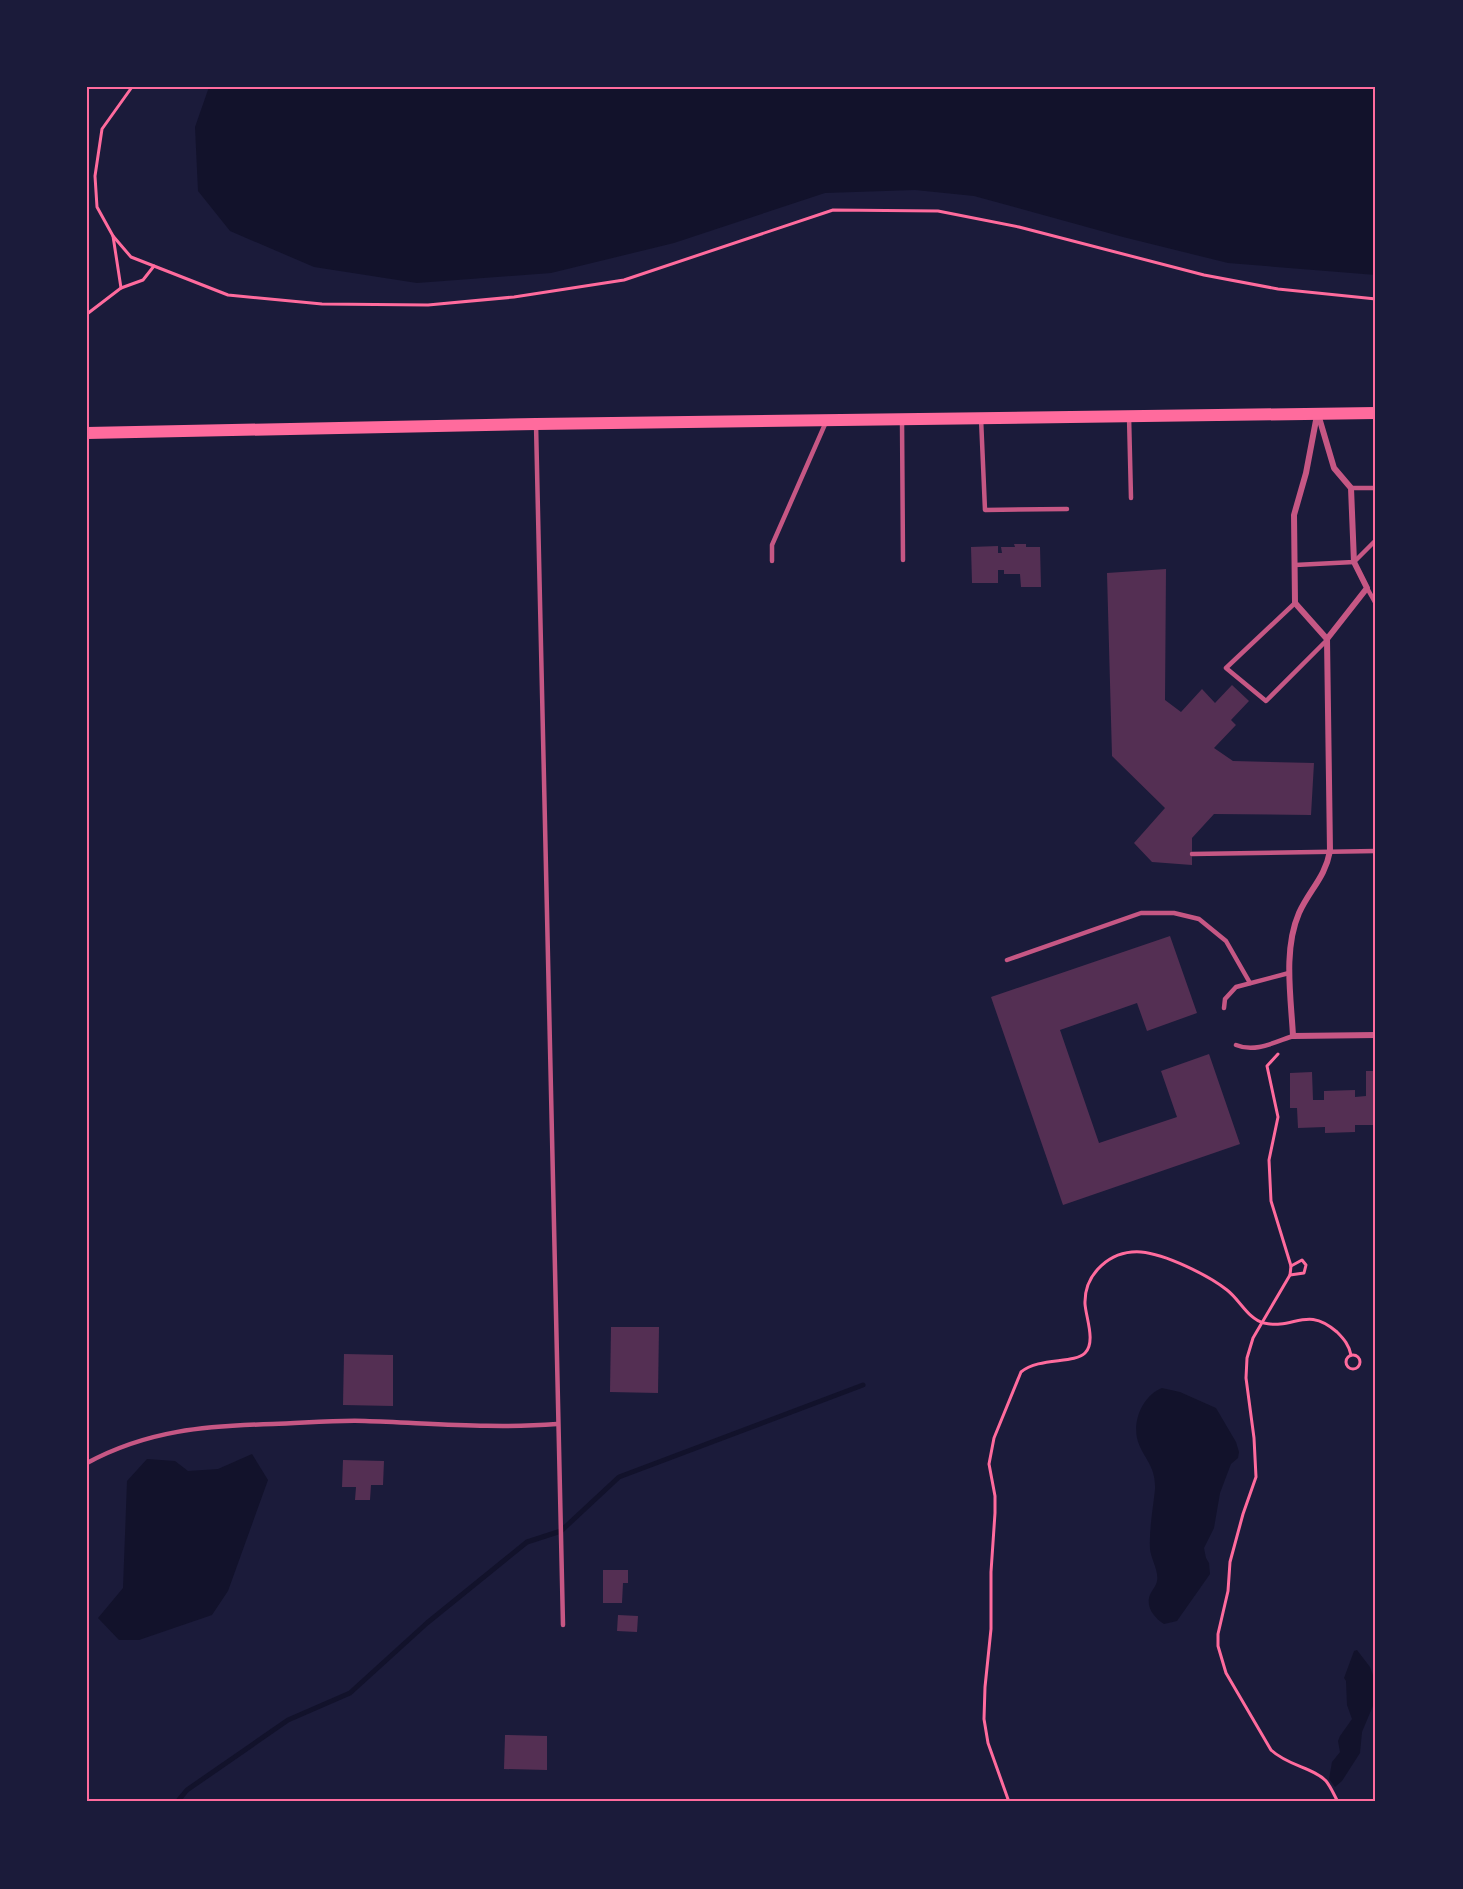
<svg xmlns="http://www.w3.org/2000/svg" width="1463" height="1889" font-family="'Alegreya Sans',sans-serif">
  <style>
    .water { fill: #12122b }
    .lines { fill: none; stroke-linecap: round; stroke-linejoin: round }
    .stream { stroke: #12122b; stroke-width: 5 }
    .building { fill: #542f53 }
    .path { stroke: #ff6b9d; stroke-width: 3 }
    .service { stroke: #c65784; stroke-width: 4.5 }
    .minor { stroke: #c65784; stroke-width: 6 }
    .secondary { stroke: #ff6b9d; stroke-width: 12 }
    .neatline { fill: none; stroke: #ff6b9d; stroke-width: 2 }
  </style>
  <rect width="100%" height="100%" fill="#1b1b3a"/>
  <g class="water">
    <path d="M209,87H1376V275L1228,263L1123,237L974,196L915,190L825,193L674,243L551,273L417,283L314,267L230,231L198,191L195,127Z"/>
    <path d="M1162,1388L1180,1392L1216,1408L1236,1442L1239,1452L1238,1458L1231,1464L1220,1493L1214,1528L1204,1548L1206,1558L1209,1563L1210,1574L1177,1621L1164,1624C1155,1618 1147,1609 1149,1598C1150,1592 1156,1587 1157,1581C1159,1571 1151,1559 1150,1549C1149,1529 1153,1509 1155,1489C1156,1464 1142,1458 1137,1438C1133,1418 1144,1395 1162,1388Z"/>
    <path d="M252,1454L268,1480L228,1591L212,1615L139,1640H119L98,1618L123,1588L127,1481L147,1459L175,1461L188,1471L218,1469Z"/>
    <path d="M1357,1650L1370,1667L1374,1678L1375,1701L1362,1732L1360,1753L1342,1781L1335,1787L1329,1779L1332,1762L1340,1752L1338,1741L1340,1736L1352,1719L1347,1705L1346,1681L1344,1678L1354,1651Z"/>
  </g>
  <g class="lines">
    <path class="stream" d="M177,1802L187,1790L288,1720L350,1693L427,1623L527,1542L561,1531L619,1477L863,1385"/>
  </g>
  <g class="building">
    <path d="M1014,544H1026V547H1040L1041,587H1021L1020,574H1004V570H998V583H972L971,547L998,546V553H1002L1001,547H1015Z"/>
    <path d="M1166,569L1165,700L1181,712L1202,689L1215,703L1232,685L1249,701L1231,720L1236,725L1214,748L1233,761L1314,763L1311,815L1214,814L1192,838V865L1152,862L1134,843L1165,808L1112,756L1107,573Z"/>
    <path d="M1170,936L1197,1013L1147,1031L1137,1003L1060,1030L1099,1143L1177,1117L1161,1071L1209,1054L1240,1144L1063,1205L991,997Z"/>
    <path d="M1366,1071H1376V1125H1355V1132L1325,1133V1127L1298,1128L1297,1108H1290V1073L1312,1072L1313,1100H1324V1091L1355,1090V1097L1366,1096Z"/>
    <path d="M611,1327H659L658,1393L610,1392Z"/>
    <path d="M344,1354L393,1355V1406L343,1405Z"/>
    <path d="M343,1460L384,1461L383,1485H371L370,1500H355L356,1487H342Z"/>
    <path d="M603,1570H628V1583H623L622,1603H603Z"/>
    <path d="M618,1615L638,1616L637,1632L617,1631Z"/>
    <path d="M505,1735L547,1736V1770L504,1769Z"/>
  </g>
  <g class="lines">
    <g class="path">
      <path d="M132,87L102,129L95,176L97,207L113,236L131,257L228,295L322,304L428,305L514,297L624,280L833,210L938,211L1019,227L1204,275L1278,289L1376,299"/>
      <path d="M113,236L121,288"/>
      <path d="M87,314L121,288L143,280L154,266"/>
      <path d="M1278,1054L1267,1066L1278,1117L1269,1160L1271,1201L1291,1266L1290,1275L1253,1338L1247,1358L1246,1378L1254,1438L1256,1477L1243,1514L1230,1562L1228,1591L1218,1634V1646L1226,1673L1271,1750C1288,1766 1314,1768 1326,1781C1331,1787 1334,1795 1338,1802"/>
      <path d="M1290,1275L1304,1273L1306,1265L1302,1260L1291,1266"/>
      <circle cx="1353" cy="1362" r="7"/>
      <path d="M1009,1802L988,1743L984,1719L985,1687L991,1629V1572L995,1513V1496L989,1464L994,1438L1021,1372C1039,1357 1074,1364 1085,1353C1096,1342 1086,1318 1085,1304C1084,1273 1111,1250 1141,1252C1165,1254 1208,1275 1227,1290C1240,1300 1248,1319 1264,1323C1295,1330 1306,1305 1337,1332C1344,1339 1349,1345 1351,1355"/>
    </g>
    <g class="service">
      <path d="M1129,416L1131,498"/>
      <path d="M981,418L985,510L1067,509"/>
      <path d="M902,419L903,560"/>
      <path d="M536,424L563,1625"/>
      <path d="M1351,488H1376"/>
      <path d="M772,561V545L826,422"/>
      <path d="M1295,565L1354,562L1376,540"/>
      <path d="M1367,588L1376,604"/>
      <path d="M1295,603L1226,668L1266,701L1327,640"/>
      <path d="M1192,854L1376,851"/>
      <path d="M1007,960L1141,913H1174L1199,919L1226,941L1250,983"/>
      <path d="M1224,1008L1225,999L1236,987L1289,973"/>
      <path d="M1236,1045C1255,1053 1275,1042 1293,1036"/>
      <path d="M87,1463C148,1430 205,1426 273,1424C304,1423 335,1420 365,1421C429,1423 493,1429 557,1424"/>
    </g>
    <g class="minor">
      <path d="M1318,414L1334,468L1351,488L1354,562L1367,588L1327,639L1330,851C1325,878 1310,889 1299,913C1283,950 1291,997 1293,1036L1376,1035"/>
      <path d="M1317,415L1306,473L1294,515L1295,603L1327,639"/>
    </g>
    <path class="secondary" d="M87,433L536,424L1376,413"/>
  </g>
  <rect width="1463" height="1889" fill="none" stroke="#1b1b3a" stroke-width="177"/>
  <rect x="88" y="88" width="1286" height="1712" class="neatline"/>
</svg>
